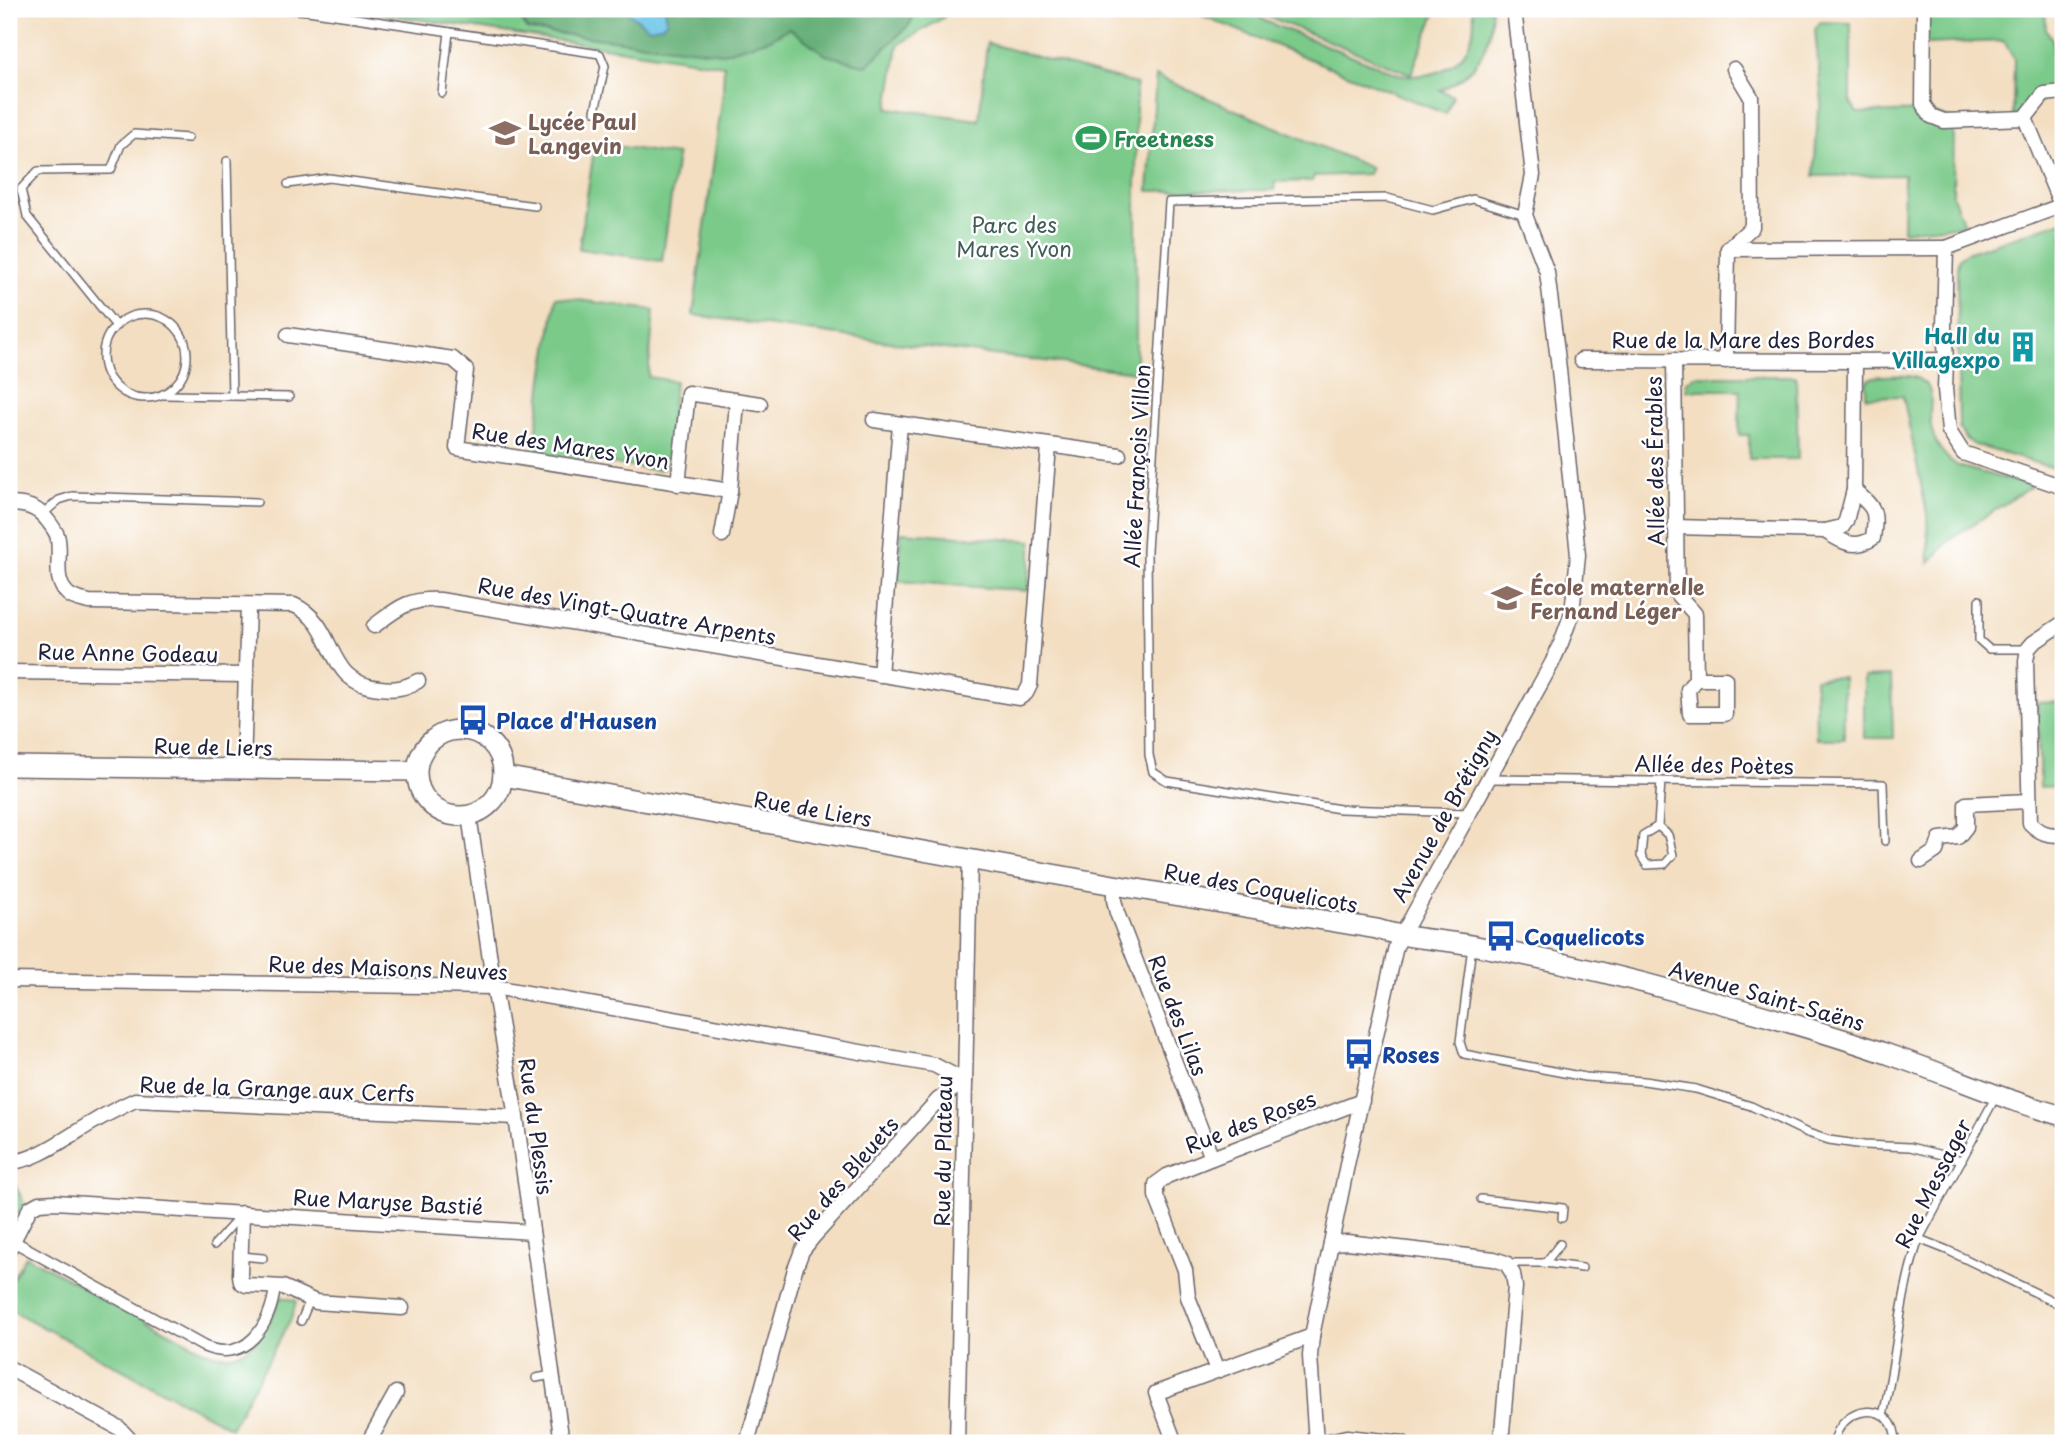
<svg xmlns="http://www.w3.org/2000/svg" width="2072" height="1452" font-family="'Playpen Sans',sans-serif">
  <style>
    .green { fill: #7bca8a; stroke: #4e7662; stroke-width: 2 }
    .forest { fill: #64ae76; stroke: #436858; stroke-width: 2 }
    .water { fill: #69c5e7; stroke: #467491; stroke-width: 2 }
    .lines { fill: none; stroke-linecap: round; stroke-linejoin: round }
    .service-casing { stroke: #6b646a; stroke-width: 10 }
    .pedestrian-casing { stroke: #6b646a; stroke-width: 13 }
    .minor-casing { stroke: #6b646a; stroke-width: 17 }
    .tertiary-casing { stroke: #6b646a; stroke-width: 22 }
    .service { stroke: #fff; stroke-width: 7 }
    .pedestrian { stroke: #fff; stroke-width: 10 }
    .minor { stroke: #fff; stroke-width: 14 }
    .tertiary { stroke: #fff; stroke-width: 19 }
    .labels { text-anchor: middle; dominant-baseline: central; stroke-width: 5; stroke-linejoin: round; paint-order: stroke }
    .education-label { font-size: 21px; font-weight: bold; fill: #785e54; stroke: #fff; text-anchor: start }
    .leisure-label { font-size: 21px; font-weight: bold; fill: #27864d; stroke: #fff; text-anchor: start }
    .park-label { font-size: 21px; fill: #415d57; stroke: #fff }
    .culture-label { font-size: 21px; font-weight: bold; fill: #0d838f; stroke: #fff; text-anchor: end }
    .street-label { font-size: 21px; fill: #22223b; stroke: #fff }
    .transit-label { font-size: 21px; font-weight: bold; fill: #164399; stroke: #fff; text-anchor: start }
  </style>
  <rect width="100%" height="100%" fill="#fff"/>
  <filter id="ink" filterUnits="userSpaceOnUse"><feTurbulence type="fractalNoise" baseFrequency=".0143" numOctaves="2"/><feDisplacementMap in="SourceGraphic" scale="14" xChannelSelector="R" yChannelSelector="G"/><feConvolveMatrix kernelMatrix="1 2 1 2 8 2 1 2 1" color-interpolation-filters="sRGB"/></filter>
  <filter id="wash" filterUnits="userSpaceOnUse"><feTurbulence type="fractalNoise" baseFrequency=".00686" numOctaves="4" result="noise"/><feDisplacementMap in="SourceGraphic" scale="28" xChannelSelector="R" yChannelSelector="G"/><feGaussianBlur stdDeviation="1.57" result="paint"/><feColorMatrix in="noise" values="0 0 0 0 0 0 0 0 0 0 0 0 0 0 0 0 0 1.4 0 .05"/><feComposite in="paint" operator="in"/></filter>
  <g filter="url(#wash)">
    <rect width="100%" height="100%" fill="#f3dec1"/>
    <g class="green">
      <path d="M349,9H937L944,17L898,45L888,108L979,120L987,43L1136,84V372L911,345L693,315L723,92L724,65Z"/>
      <path d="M1206,9H1247L1267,22L1398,74C1442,83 1480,56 1473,9H1491C1494,47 1474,76 1440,90L1453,96L1446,114L1203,16Z"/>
      <path d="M1257,9H1437L1411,74L1256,12Z"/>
      <path d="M1924,9H2045L2046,29L2053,41L2054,93L2013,118L2014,59L2004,41L1924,44Z"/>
      <path d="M1819,22L1851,23V103L1857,113L1928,111L1954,120L1953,196L1964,225L1903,231L1904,175L1814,176L1818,114L1822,103L1815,30Z"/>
      <path d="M1156,76L1371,168L1368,174L1314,176L1312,181L1275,182L1274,190L1148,191Z"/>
      <path d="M595,143L677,155L662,261L579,249Z"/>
      <path d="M2063,221V471L1975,445L1966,439L1959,428L1957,268L1959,258L1966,253Z"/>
      <path d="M556,297L654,310L648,377L675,381L666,466L659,470L648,469L534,452L543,379Z"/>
      <path d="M1694,376H1796L1798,459H1749V435H1739L1740,390H1686V383Z"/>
      <path d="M1880,376C1891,376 1904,374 1914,377C1920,379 1928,385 1930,392C1932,398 1930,408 1930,415C1930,436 1940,455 1958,466L2032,486L1950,539L1929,563L1927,514L1903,396L1866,397V383L1871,378Z"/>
      <path d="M901,532L1032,541L1028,591L898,581Z"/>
      <path d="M1891,676L1893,738H1864V677Z"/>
      <path d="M1843,677L1844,739H1816L1815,678Z"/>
      <path d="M2063,702V786L2040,787L2037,703Z"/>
      <path d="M14,1183L23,1201L19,1214L9,1208V1193Z"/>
      <path d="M26,1256L203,1350C247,1370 265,1331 281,1297L296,1301L292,1317L231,1428L9,1309V1283H10Z"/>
    </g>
    <path class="forest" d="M515,9H624L649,28L666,13L665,9H915L910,24L867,66L826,55L789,28L770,39L723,53L528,30Z"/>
    <path class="water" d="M624,9H665L667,21L661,26L649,28Z"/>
  </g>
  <g filter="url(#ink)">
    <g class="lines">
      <g class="service-casing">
        <g id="service">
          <path d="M285,9L308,11L600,54L605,66L595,111"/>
          <path d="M442,93L449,32"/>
          <path d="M227,161L232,396"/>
          <path d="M288,184L329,178L535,206"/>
          <circle cx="145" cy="356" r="42"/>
          <path d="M116,326L27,216L21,189L38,171L111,170L121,145L134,134L188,138"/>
          <path d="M164,395L289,397"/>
          <path d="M43,514L59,500L72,496L257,502"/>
          <path d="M1979,600V640L1989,649H2028"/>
          <path d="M1490,779L1883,784L1885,841"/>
          <path d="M1469,813L1340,809L1167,781L1153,772L1149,755L1147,551L1169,202L1387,198L1433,210L1473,199L1525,215"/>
          <path d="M1658,826L1668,835L1673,855L1665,864L1647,865L1641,856L1643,835L1658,826L1661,781"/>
          <path d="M1472,946L1460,1042L1464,1054L1585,1077L1644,1081L1696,1089L1751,1106L1805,1132L1829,1140L1864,1145L1910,1147L1962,1160"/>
          <path d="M1481,1199L1563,1208L1562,1218"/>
          <path d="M1919,1239L1947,1250L2063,1306"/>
          <path d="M214,1245L240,1216"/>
          <path d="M241,1256L263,1258"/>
          <path d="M1506,1263H1545L1582,1268"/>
          <path d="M1545,1263L1560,1244"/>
          <path d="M301,1321L310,1300"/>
          <path d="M536,1378L552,1375"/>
          <path d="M1883,1415C1897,1357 1899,1296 1919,1239L1995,1098"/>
          <path d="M1834,1443C1840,1404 1896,1398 1896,1443"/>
        </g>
      </g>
      <g class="pedestrian-casing">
        <path id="pedestrian" d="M13,1241L203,1346C246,1365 271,1325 275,1287"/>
      </g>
      <g class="minor-casing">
        <g id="minor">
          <path d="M1924,9L1923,104L1931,116L1944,121L2025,118"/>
          <path d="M2025,118L2061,205"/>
          <path d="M2025,118L2044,94L2063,92"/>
          <path d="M2063,205L1946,248L1944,327L1946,360L1945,389L1949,431L1963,453L2063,487"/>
          <path d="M1728,249L1946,248"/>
          <path d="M288,335L453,359L466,370L457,448L730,491"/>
          <path d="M1581,360L1855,361L1946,360"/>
          <path d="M1674,360L1677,594L1695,614L1696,679L1688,689L1690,714H1725V679H1696"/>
          <path d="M1726,361L1728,249L1752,227L1751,97L1734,69"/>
          <path d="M874,420L1119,455"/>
          <path d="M678,484L688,393L760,404"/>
          <path d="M9,504C25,504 38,507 48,521C51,525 55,530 57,535C63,554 51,579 68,594C73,599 82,600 89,602L294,605C340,626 322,683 380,688C395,690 405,688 418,681"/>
          <path d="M1675,527L1825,531L1842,527L1846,521L1854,490L1855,361"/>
          <path d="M1825,531C1842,542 1855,550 1873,538C1877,509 1875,509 1854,490"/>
          <path d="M722,535L730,491L737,401"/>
          <path d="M2063,623L2033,643L2028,649L2026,661L2030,823C2041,834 2048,835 2063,835"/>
          <path d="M374,626C398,608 409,598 440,600L1019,698L1026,693L1030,685L1049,446"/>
          <path d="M9,672L246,675"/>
          <path d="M880,675L900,424"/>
          <path d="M243,769L248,605"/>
          <path d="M469,815L494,987L516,1117L562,1443"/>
          <path d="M1921,861L1936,851L1940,839L1958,837L1966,827V804L2029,801"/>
          <path d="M1114,885V900L1117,913L1212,1158"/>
          <path d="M9,980L494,987L934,1065L965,1081L938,1100L813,1237L802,1251L795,1269L747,1443"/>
          <path d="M9,1161C32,1165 74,1132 95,1121C108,1113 121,1107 135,1100L516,1117"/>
          <path d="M242,1213L240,1275L241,1282L246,1285L283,1287L316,1302L402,1308"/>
          <path d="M1331,1243L1347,1242L1494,1259L1506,1263L1513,1274L1515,1287L1501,1443"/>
          <path d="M9,1249L30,1208L39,1203L55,1202L532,1232"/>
          <path d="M9,1368L119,1428L133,1443"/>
          <path d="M1217,1370L1188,1297L1185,1270L1156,1196V1184L1167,1176L1212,1158L1362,1101"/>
          <path d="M368,1443L396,1393"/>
          <path d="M957,1443L970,859"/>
          <path d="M1175,1443L1156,1393L1312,1336"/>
          <path d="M1316,1443L1310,1356L1312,1336L1348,1160L1396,946L1552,663L1561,643L1572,613L1578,555L1558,360L1547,272L1525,215L1533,175L1514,9"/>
          <path d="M1319,1443L1347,1437L1403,1443"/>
        </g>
      </g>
      <g class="tertiary-casing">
        <g id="tertiary">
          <circle cx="460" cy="773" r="43"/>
          <path d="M9,766L416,771"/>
          <path d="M503,776L1114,885L1377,929C1407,939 1439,939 1471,945C1544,958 1617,975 1689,995C1757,1013 1826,1032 1893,1056C1949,1075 2005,1101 2063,1116"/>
        </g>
      </g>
      <use href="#service" class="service"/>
      <use href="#pedestrian" class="pedestrian"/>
      <use href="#minor" class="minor"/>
      <use href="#tertiary" class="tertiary"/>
    </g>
  </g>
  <defs>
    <g id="school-bare" transform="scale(2.415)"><path d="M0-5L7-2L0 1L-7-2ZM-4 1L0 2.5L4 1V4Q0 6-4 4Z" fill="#8d6e63" stroke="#fff" stroke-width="2.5" paint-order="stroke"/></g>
    <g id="stadium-bare" transform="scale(2.415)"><path d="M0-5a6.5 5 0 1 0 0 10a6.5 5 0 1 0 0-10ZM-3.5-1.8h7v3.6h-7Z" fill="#2e9e5b" stroke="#fff" stroke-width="2.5" paint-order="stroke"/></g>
    <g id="building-bare" transform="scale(2.415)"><path d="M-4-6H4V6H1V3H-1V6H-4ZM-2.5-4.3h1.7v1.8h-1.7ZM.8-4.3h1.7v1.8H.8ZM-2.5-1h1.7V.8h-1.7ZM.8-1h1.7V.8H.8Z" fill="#0f9aa8" stroke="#fff" stroke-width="2.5" paint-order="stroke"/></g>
    <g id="bus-bare" transform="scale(2.415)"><path d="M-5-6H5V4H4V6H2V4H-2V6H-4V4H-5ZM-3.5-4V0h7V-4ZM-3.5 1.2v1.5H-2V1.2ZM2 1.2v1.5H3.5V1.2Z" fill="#1a4fb4" stroke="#fff" stroke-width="2.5" paint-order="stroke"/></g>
  </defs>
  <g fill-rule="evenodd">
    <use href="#school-bare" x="505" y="133"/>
    <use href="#stadium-bare" x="1091" y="138"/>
    <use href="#building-bare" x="2023" y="347"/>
    <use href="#school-bare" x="1507" y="598"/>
    <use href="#bus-bare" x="473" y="720"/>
    <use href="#bus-bare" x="1501" y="936"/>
    <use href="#bus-bare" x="1359" y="1054"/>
  </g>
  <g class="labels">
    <g class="education-label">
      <text x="528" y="121">Lycée Paul<tspan x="528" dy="24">Langevin</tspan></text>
      <text x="1530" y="586">École maternelle<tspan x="1530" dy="24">Fernand Léger</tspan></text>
    </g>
    <g class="leisure-label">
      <text x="1114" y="138">Freetness</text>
    </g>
    <g class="park-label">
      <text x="1014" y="224">Parc des<tspan x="1014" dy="24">Mares Yvon</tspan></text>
    </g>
    <g class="culture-label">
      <text x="2000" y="335">Hall du<tspan x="2000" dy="24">Villagexpo</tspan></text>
    </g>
    <g class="street-label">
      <text x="1743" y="339">Rue de la Mare des Bordes</text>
      <text transform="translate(571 445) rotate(9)">Rue des Mares Yvon</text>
      <text transform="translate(1654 461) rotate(-91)">Allée des Érables</text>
      <text transform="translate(1136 466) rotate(-87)">Allée François Villon</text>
      <text transform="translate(627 610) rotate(10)">Rue des Vingt-Quatre Arpents</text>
      <text transform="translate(128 652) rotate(1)">Rue Anne Godeau</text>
      <text transform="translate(213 746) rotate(1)">Rue de Liers</text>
      <text transform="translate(1714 764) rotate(1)">Allée des Poètes</text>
      <text transform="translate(813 808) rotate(10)">Rue de Liers</text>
      <text transform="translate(1443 815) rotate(-61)">Avenue de Brétigny</text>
      <text transform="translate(1261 887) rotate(10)">Rue des Coquelicots</text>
      <text transform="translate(388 967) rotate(2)">Rue des Maisons Neuves</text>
      <text transform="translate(1767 995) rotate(16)">Avenue Saint-Saëns</text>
      <text transform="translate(1179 1015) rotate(69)">Rue des Lilas</text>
      <text transform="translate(277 1088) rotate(2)">Rue de la Grange aux Cerfs</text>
      <text transform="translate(1250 1121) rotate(-21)">Rue des Roses</text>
      <text transform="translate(537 1126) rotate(82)">Rue du Plessis</text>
      <text transform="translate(942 1151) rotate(-89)">Rue du Plateau</text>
      <text transform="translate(842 1178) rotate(-49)">Rue des Bleuets</text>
      <text transform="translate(1932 1183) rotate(-63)">Rue Messager</text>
      <text transform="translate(388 1201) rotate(3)">Rue Maryse Bastié</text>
    </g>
    <g class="transit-label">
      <text x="496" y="720">Place d'Hausen</text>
      <text x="1524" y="936">Coquelicots</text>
      <text x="1382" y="1054">Roses</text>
    </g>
  </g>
  <rect width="2072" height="1452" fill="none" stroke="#fff" stroke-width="35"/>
</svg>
